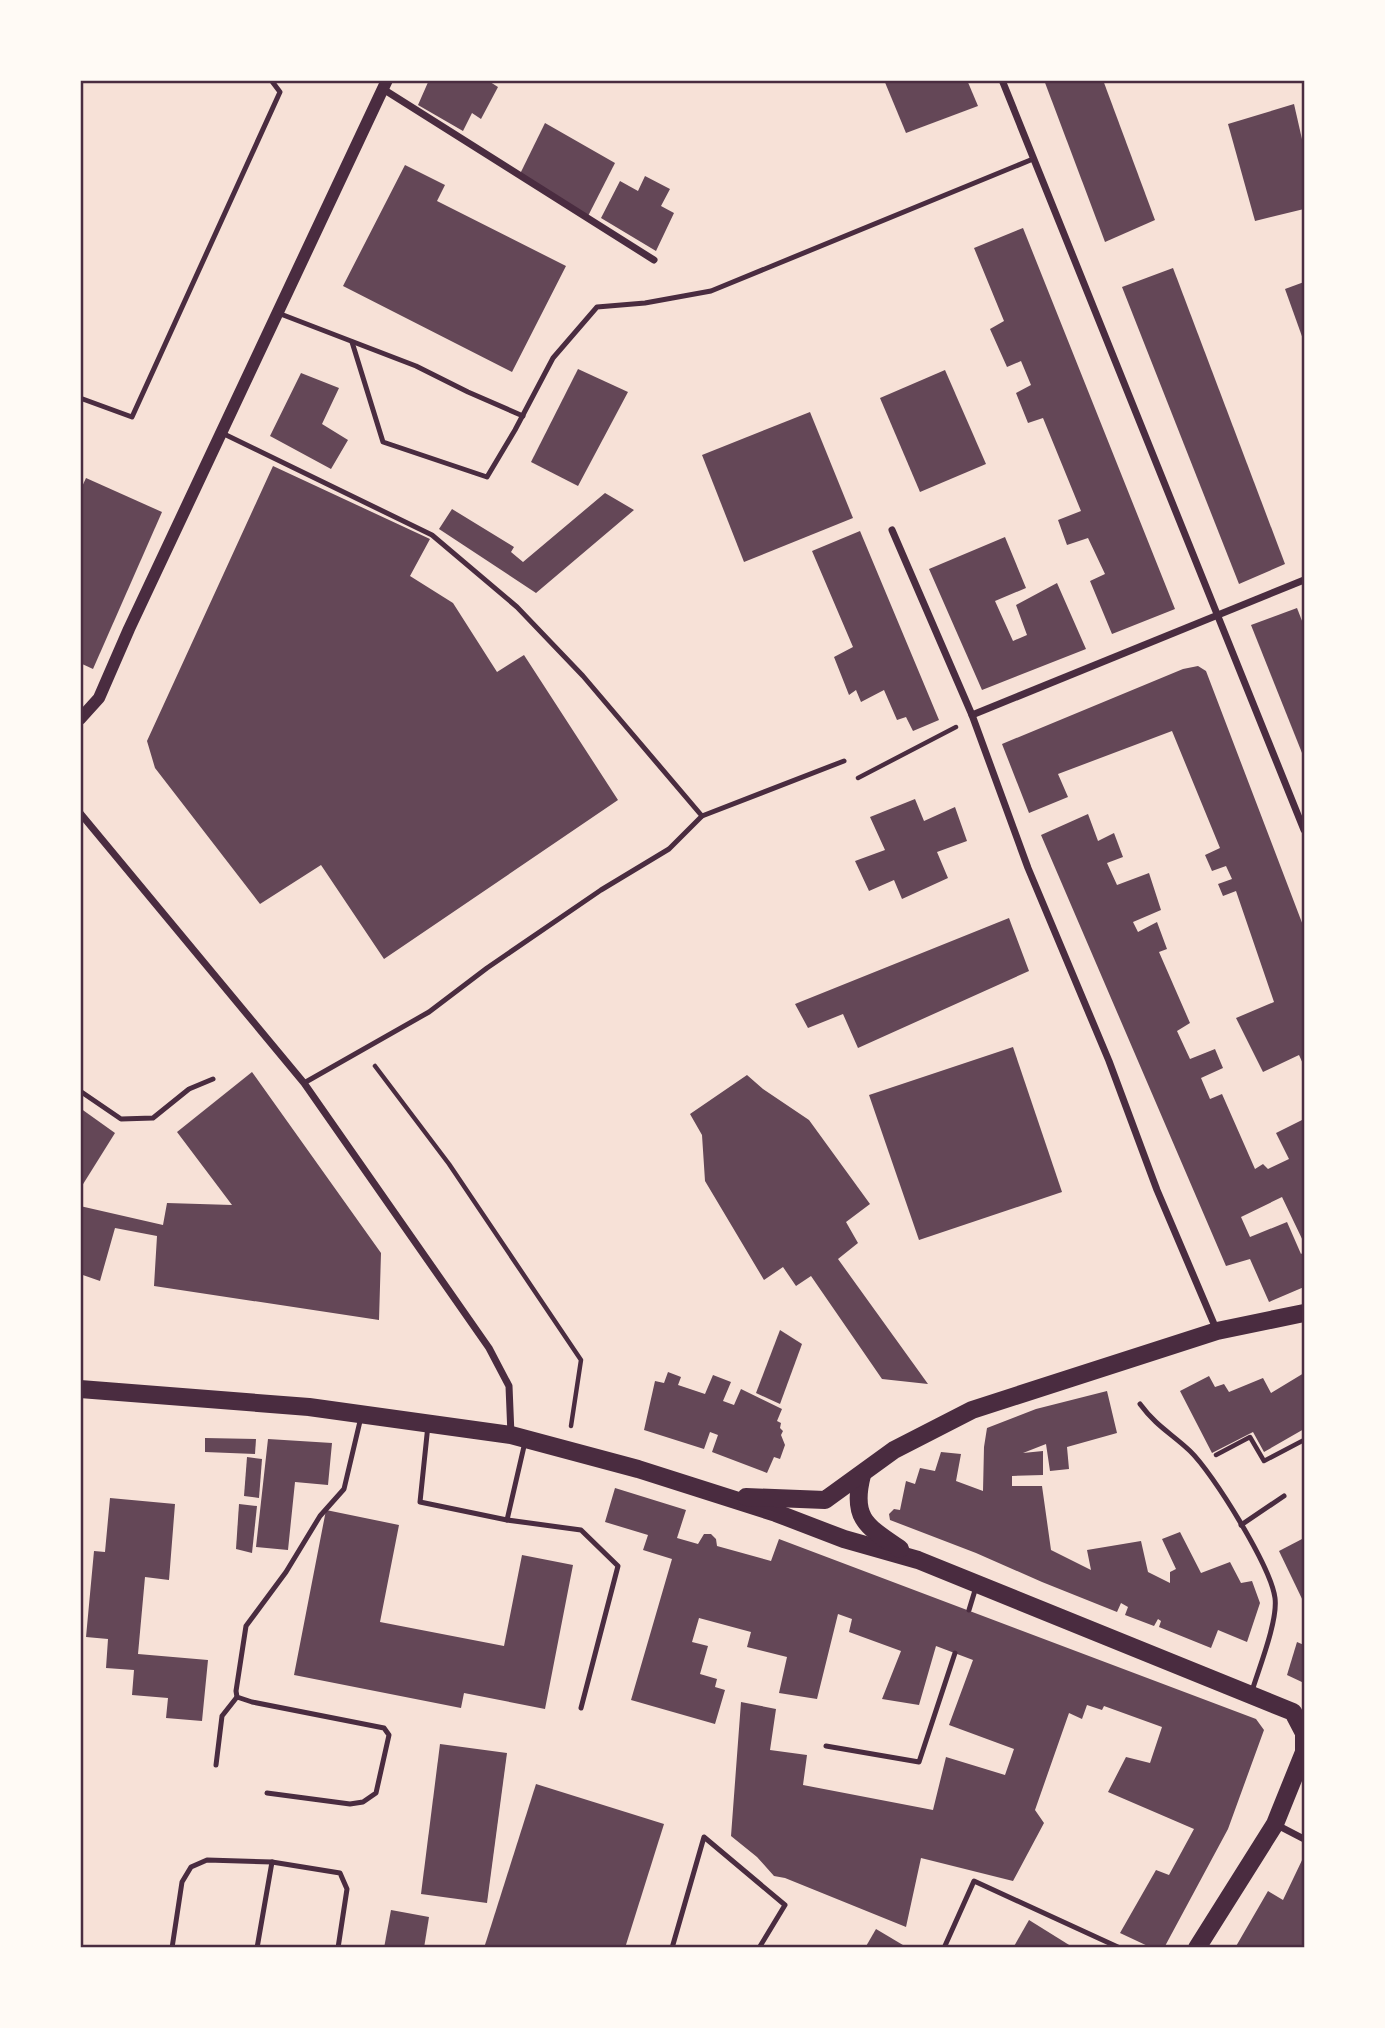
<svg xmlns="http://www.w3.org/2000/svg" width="1385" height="2028" font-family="'Golos Text',sans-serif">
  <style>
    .building { fill: #644757 }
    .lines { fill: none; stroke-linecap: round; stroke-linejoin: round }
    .path { stroke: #4a2c40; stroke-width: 4.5 }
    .service { stroke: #4a2c40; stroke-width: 5 }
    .minor { stroke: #4a2c40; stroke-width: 7 }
    .tertiary { stroke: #4a2c40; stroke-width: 12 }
    .primary { stroke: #4a2c40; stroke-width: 18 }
    .neatline { fill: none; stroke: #4a2c40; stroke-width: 2.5 }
  </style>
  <rect width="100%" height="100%" fill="#f7e1d7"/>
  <g class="building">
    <path d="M429,80H487L498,87L481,119L472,113L463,131L418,105Z"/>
    <path d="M884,80H967L978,106L906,133Z"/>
    <path d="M1044,80H1103L1155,220L1105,242Z"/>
    <path d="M1294,104L1304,148V209L1255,221L1228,124Z"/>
    <path d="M545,123L615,163L587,218L519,176Z"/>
    <path d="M405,165L445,185L437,201L566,266L512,372L343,286Z"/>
    <path d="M645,176L670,189L661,206L674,213L656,251L601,218L620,181L638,191Z"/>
    <path d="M1023,228L1175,609L1112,634L1090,581L1105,574L1088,538L1067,545L1058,520L1081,511L1043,418L1028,423L1016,393L1031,385L1021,361L1007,367L990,329L1004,321L974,248Z"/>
    <path d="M1173,268L1285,564L1239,584L1122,287Z"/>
    <path d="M1304,282V342L1285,289Z"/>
    <path d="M578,369L628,392L578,486L531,462Z"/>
    <path d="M945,370L986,464L920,492L880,398Z"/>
    <path d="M301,373L339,388L322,424L348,440L331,469L270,436Z"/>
    <path d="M810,412L853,518L744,562L702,455Z"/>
    <path d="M273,466L430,539L410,576L453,603L497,672L524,655L618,800L384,959L321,865L260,904L155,768L147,741Z"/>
    <path d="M86,478L162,512L93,669L80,663V491Z"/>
    <path d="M605,493L634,510L536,593L439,529L452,509L514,547L511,552L523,562Z"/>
    <path d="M860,531L939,720L913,731L906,717L897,720L884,690L861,702L856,690L849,695L834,657L853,647L812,551Z"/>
    <path d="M1005,537L1026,588L995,601L1013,641L1027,635L1016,605L1057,583L1086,649L982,690L929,569Z"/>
    <path d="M1297,608L1304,626V758L1251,625Z"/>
    <path d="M1198,666L1206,671L1304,928V1066L1299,1055L1263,1072L1236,1018L1274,1002L1236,891L1223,896L1218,884L1232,879L1226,866L1212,871L1205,855L1220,848L1172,731L1058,774L1068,797L1029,813L1002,744L1183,669Z"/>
    <path d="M915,799L924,821L955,807L967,841L937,852L948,878L902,899L894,880L869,891L855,861L885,850L870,817Z"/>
    <path d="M1088,814L1098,841L1114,833L1123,857L1107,863L1117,885L1149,873L1161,910L1133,922L1138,932L1157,922L1167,949L1159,952L1190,1023L1177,1031L1190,1059L1215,1049L1223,1068L1201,1078L1210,1099L1222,1094L1255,1169L1263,1164L1268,1169L1289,1159L1276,1133L1304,1119V1243L1282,1197L1241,1217L1250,1237L1287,1222L1301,1254L1304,1252V1287L1269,1302L1250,1259L1226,1266L1041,835Z"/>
    <path d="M1009,918L1029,971L858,1048L843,1014L808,1028L795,1004Z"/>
    <path d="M1013,1047L1062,1192L919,1240L869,1095Z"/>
    <path d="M252,1072L381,1253L379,1320L154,1286L157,1236L115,1228L100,1281L80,1274V1206L163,1225L167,1203L232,1205L177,1132Z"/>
    <path d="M747,1075L763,1089L809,1120L870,1204L846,1222L858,1243L838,1259L928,1384L882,1379L811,1276L796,1286L783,1267L764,1280L705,1181L702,1135L690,1114Z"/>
    <path d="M80,1108L115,1133L80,1189Z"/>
    <path d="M780,1330L802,1344L780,1404L756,1393Z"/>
    <path d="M668,1372L681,1377L678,1385L705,1394L713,1375L731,1382L723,1401L734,1405L741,1389L782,1409L777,1421L781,1423L780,1428L783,1431L781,1435L785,1445L780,1459L774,1457L767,1473L712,1452L718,1435L710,1432L704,1449L644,1430L655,1381L664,1383Z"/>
    <path d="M1304,1373V1429L1264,1452L1253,1432L1212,1453L1180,1391L1209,1376L1215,1387L1224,1384L1229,1392L1263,1378L1271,1393Z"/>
    <path d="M1107,1391L1117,1433L1067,1447L1069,1469L1050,1471L1046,1444L1023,1453L1043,1451V1475L1012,1476V1486H1042L1051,1550L1091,1570L1087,1550L1141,1541L1148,1572L1170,1583V1572L1176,1569L1162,1539L1180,1532L1201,1573L1230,1562L1241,1583L1252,1581L1260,1603L1247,1642L1218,1630L1211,1648L1159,1627L1161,1621L1158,1619L1154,1626L1125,1615L1128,1607L1121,1603L1117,1612L1042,1582L976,1553L890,1520L889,1514L894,1509L900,1510L906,1481L915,1484L920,1468L935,1471L941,1452L961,1454L956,1481L983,1491L984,1447L987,1428L1036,1409Z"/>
    <path d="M205,1438L256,1439L255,1454L205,1452Z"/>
    <path d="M268,1439L332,1443L328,1485L295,1482L288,1550L256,1547Z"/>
    <path d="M247,1457L262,1459L259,1498L244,1496Z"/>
    <path d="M615,1488L686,1510L677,1538L698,1544L704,1534H711L716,1539L717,1546L771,1561L779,1539L1256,1719L1264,1730L1228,1829L1164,1948H1152L1120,1933L1156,1870L1169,1875L1194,1829L1108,1792L1126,1757L1150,1763L1162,1727L1104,1706L1102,1710L1087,1705L1082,1719L1069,1713L1035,1810L1044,1823L1013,1881L921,1858L906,1927L785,1878L774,1876L757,1857L731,1836L741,1702L776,1709L770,1750L807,1755L803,1785L933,1810L946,1757L1005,1775L1014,1749L949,1725L973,1660L936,1646L919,1705L882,1699L901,1651L849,1632L852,1619L838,1614L817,1699L779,1693L787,1657L747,1647L751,1632L699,1618L692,1642L708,1646L700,1674L717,1679L715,1687L725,1690L715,1724L631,1700L672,1559L643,1550L648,1535L605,1522Z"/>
    <path d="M110,1498L175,1504L169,1580L145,1577L138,1654L208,1660L202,1721L166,1718L168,1698L132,1695L134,1670L106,1668L108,1639L86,1637L94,1551L105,1552Z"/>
    <path d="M239,1504L257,1506L252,1553L236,1549Z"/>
    <path d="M326,1510L399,1525L380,1622L504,1646L522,1555L573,1565L545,1709L464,1693L461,1708L294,1675Z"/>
    <path d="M1304,1538V1603L1279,1551Z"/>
    <path d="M1297,1642L1304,1645V1683L1287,1675Z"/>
    <path d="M440,1744L507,1753L487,1903L421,1894Z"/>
    <path d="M536,1784L664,1824L625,1948H484Z"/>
    <path d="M1304,1856V1948H1235L1268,1891L1283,1900Z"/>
    <path d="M391,1910L429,1917L424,1948H384Z"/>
    <path d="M1029,1920L1074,1948H1013Z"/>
    <path d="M876,1929L908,1948H865Z"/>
  </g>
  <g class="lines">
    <g class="path">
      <path d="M858,778L956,727"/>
      <path d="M375,1066L449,1164L581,1360L571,1426"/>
      <path d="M1216,1455L1250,1437L1264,1461L1304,1440"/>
    </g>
    <g class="service">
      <path d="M278,313L416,366L468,392L523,416"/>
      <path d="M352,342L383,442L487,477L515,430L553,358L597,307L645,303L711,291L1033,159"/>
      <path d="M80,398L132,417L280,92L271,80"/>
      <path d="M222,433L432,535L517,607L583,676L702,816L669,849L601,890L487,968L429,1012L304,1083"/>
      <path d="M702,816L844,761"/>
      <path d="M80,1091L121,1119L153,1118L189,1089L213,1079"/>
      <path d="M1140,1404C1157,1427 1171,1433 1190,1451C1213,1473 1271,1567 1275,1598C1278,1621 1259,1668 1252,1691"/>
      <path d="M428,1425L420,1502L507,1520L525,1442"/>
      <path d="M507,1520L581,1530L618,1566L581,1708"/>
      <path d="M1241,1525L1284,1496"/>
      <path d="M969,1610L976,1587"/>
      <path d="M826,1746L919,1762L955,1653"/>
      <path d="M216,1765L222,1716L237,1697"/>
      <path d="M267,1793L350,1804L363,1802L376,1793L389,1735L384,1728L252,1702L237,1697L236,1691L246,1626L286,1572L320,1516L344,1489L361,1417"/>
      <path d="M172,1948L182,1882L191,1867L207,1860L272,1862L340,1873L347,1889L338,1948"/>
      <path d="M257,1948L272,1862"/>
      <path d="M672,1948L704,1837L785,1905L759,1948"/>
      <path d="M944,1948L974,1881L1120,1948"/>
    </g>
    <g class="minor">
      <path d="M1002,80L1304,830"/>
      <path d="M383,89L654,260"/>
      <path d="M892,530L972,715L1028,868L1109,1061L1157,1190L1217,1331"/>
      <path d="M972,715L1304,580"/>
      <path d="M80,813L304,1083L489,1348L509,1386L511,1435"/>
      <path d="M1277,1825L1304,1839"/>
    </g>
    <path class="tertiary" d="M80,719L99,698L129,629L387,80"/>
    <g class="primary">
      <path d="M80,1389L309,1407L511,1435L638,1469L776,1513L844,1539L918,1560L1293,1712L1304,1733V1752L1275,1824L1197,1948"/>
      <path d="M862,1475C851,1518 866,1526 900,1549"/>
      <path d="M746,1497L825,1500L894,1450L972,1410L1217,1331L1304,1313"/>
    </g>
  </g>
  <rect width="1385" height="2028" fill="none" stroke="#fffaf5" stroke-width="164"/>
  <rect x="82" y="82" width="1221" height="1864" class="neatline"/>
</svg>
